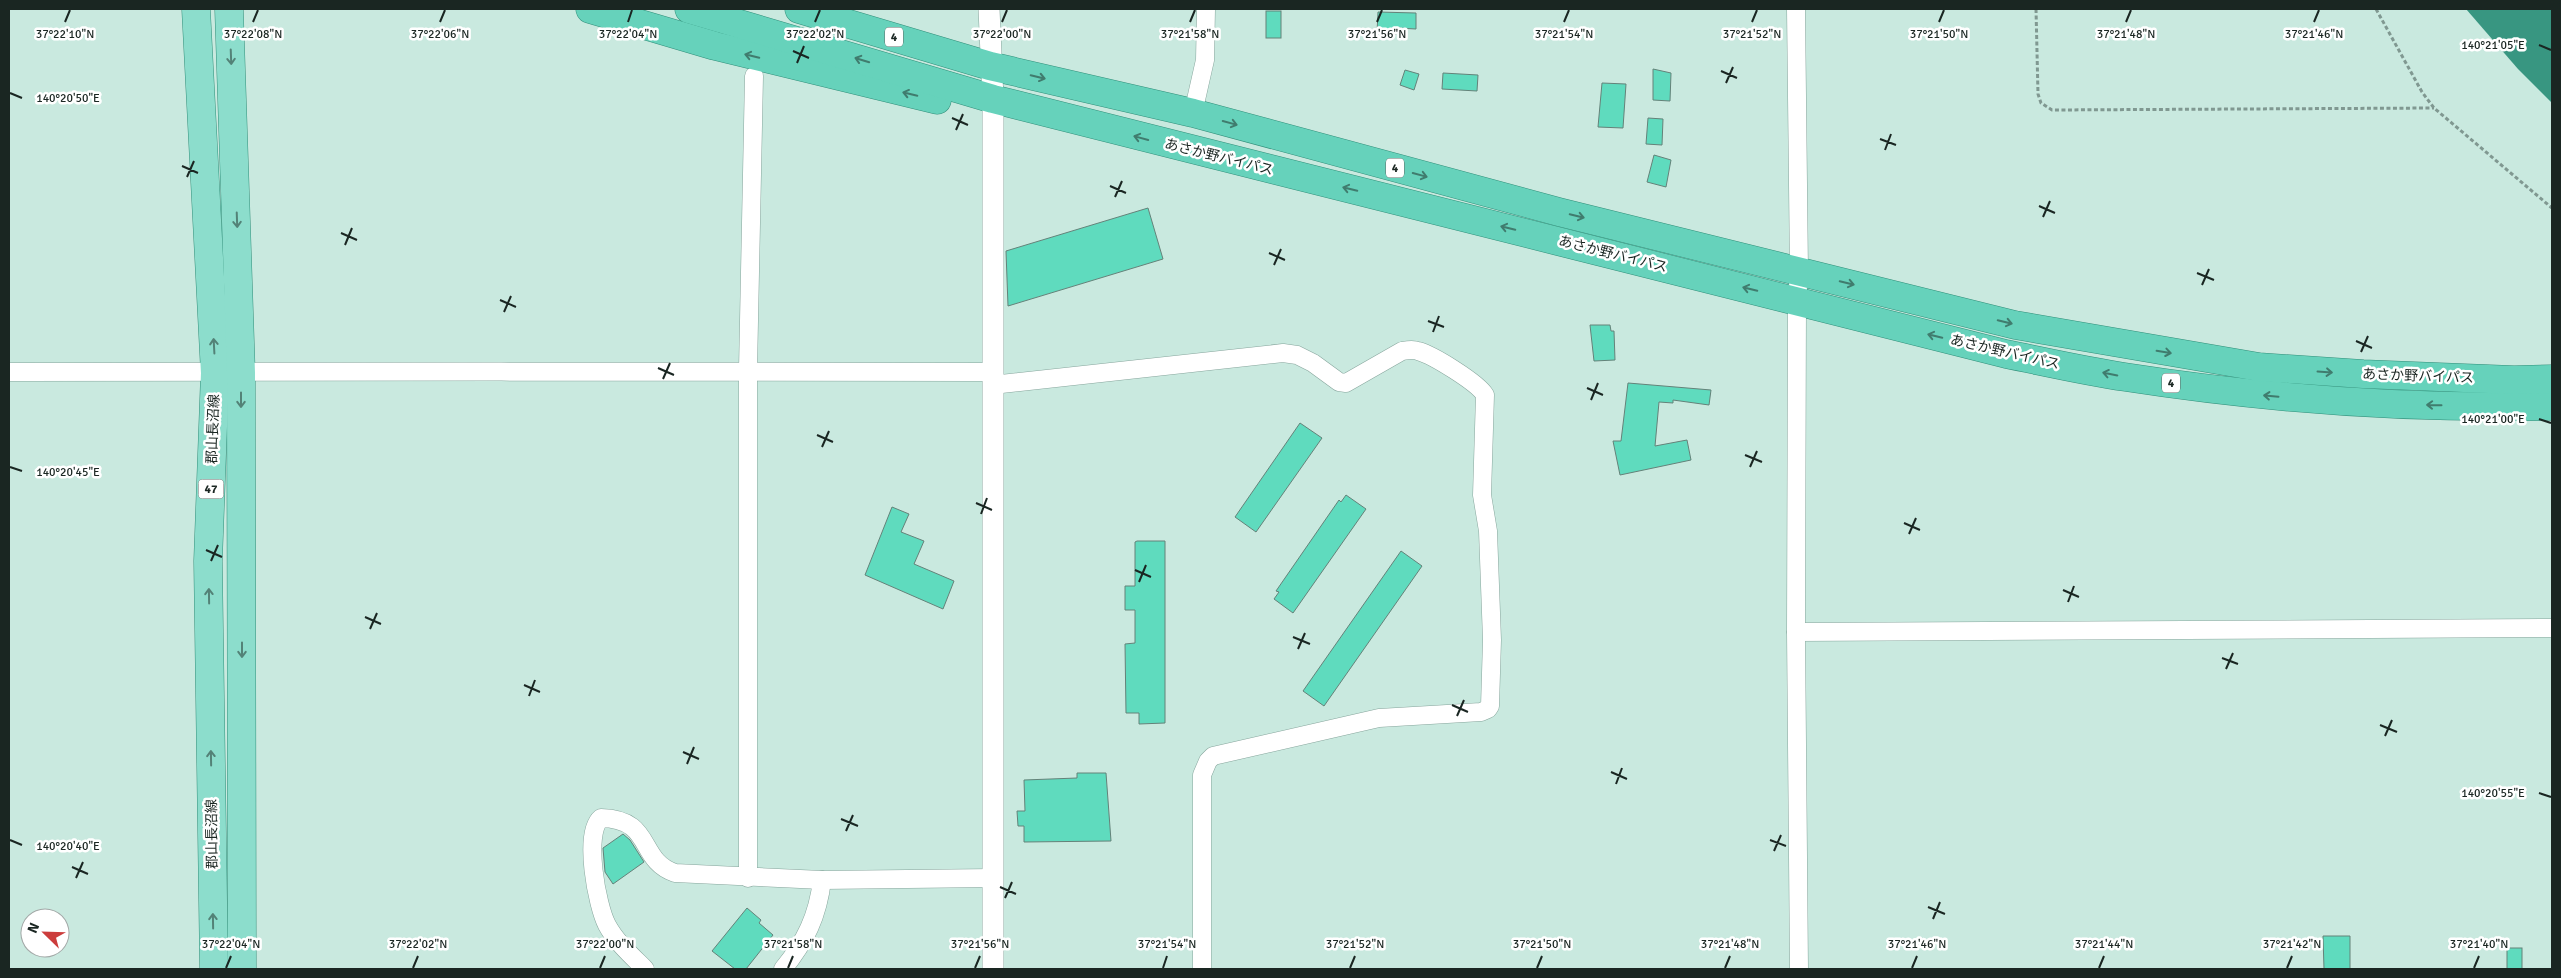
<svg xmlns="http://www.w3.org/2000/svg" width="2561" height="978" font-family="Signika,'Noto Sans JP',sans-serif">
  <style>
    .water { fill: #389681 }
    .building { fill: #5fdbbe; stroke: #648279 }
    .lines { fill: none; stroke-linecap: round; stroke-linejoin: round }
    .minor-casing { stroke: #86a59c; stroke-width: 19 }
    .tertiary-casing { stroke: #86a59c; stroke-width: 22 }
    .primary-casing { stroke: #328f7a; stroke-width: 29 }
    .trunk-casing { stroke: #328f7a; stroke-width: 29 }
    .path { stroke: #809891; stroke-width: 3; stroke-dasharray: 4 2.5; stroke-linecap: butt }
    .minor { stroke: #fff; stroke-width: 18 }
    .tertiary { stroke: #fff; stroke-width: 21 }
    .primary { stroke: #8cddcc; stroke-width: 28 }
    .trunk { stroke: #66d2bb; stroke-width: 28 }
    .oneway { stroke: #407c6e }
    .oneway2 { stroke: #538277 }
    .ticks { fill: none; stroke: #1a2622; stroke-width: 2 }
    .labels { text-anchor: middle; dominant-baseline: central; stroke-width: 5; stroke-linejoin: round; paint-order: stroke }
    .shield { fill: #fff; stroke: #5f6764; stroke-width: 1 }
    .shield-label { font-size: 12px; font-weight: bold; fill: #1a2622 }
    .street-label { font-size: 14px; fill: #1a2622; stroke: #fff }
    .ticks-label { font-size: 12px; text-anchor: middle; fill: #1a2622; stroke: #fff; stroke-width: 5; stroke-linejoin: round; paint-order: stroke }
  </style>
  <rect width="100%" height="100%" fill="#c9e9df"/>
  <path class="water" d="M2466,9H2552V103L2518,69Z"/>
  <g class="building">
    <rect x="1266" y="11" width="15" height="27"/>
    <path d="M1378,12L1416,13V29L1398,28L1397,34L1377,33Z"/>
    <path d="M1653,69L1671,73L1670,101L1653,100Z"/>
    <path d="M1405,70L1419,74L1414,90L1400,85Z"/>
    <path d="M1443,73L1478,75L1477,91L1442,89Z"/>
    <path d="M1602,83L1626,84L1623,128L1598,127Z"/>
    <path d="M1648,118L1663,119L1662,145L1646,144Z"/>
    <path d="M1654,155L1671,160L1666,187L1647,182Z"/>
    <path d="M1148,208L1163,259L1008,306L1006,251Z"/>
    <path d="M1590,325H1610L1611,331H1614L1615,360L1594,361Z"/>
    <path d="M1628,383L1711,390L1709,405L1673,400V403L1659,402L1655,446L1687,440L1691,460L1620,475L1613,441H1621Z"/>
    <path d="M1300,423L1322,438L1256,532L1235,517Z"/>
    <path d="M1346,495L1366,509L1293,613L1274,599L1279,592L1276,591L1339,500L1341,502Z"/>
    <path d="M892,507L909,514L901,532L924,541L914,564L954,581L943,609L865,575Z"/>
    <path d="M1137,541H1165V723L1139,724V713H1126L1125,644L1135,643V610H1125V586H1135V542Z"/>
    <path d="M1401,551L1422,566L1324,706L1303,691Z"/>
    <path d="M1077,773H1106L1111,841L1024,842V826H1018L1017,811H1025L1024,780L1077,778Z"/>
    <path d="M623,834L630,840L644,862L613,884L605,872L603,848Z"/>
    <path d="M747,908L761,920L759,923L773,935L746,969H735L712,951Z"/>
    <path d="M2323,936H2350V969H2324Z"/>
    <rect x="2507" y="948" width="15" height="21"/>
  </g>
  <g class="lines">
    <g class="minor-casing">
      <g id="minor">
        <path d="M1796,9L1799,272L1797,301L1796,632L1799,969"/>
        <path d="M1193,113L1205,60L1206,9"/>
        <path d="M9,372C337,374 664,369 992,372"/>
        <path d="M992,385L1283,353L1297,355L1313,363L1339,382L1346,383L1402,351C1408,350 1413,349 1418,351C1433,355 1478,383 1485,395L1482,495L1488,531L1492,640L1490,706L1488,709L1481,712L1379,718L1213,756L1208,761L1202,775V969"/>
        <path d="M1796,632L2552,628"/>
        <path d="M748,878V370L754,76"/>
        <path d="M645,969C632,956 616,942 607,925C597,906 583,833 601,818C654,819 637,860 675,873L822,880L993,878"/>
        <path d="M783,969C805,942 818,916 822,880"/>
      </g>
    </g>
    <g class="tertiary-casing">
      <path id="tertiary" d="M989,9L993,99V969"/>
    </g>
    <g class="primary-casing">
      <g id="primary">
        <path d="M196,9L215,373L208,561L214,969"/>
        <path d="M229,9L241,373L242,969"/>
      </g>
    </g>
    <g class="trunk-casing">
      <g id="trunk">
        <path d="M590,9L715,46L937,100"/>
        <path d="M689,9L993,99L2006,354C2046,362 2085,371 2125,377C2267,399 2409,409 2552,406"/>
        <path d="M799,9L990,66L1193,113L1559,212L2015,325L2259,367L2363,374L2514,380L2552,379"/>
      </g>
    </g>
    <g class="path">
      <path d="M2036,9L2038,94L2041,103L2052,110L2434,108"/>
      <path d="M2376,9L2422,92L2434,108L2552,208"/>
    </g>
    <use href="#minor" class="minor"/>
    <use href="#tertiary" class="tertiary"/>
    <use href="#primary" class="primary"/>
    <use href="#trunk" class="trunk"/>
  </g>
  <defs><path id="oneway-shaft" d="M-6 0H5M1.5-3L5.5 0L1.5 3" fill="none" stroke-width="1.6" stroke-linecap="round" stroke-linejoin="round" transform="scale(1.25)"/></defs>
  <g class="oneway">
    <use href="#oneway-shaft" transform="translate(752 56) rotate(-166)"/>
    <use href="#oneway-shaft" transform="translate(862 60) rotate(-163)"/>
    <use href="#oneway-shaft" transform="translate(1038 77) rotate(13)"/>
    <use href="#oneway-shaft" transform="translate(910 94) rotate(-167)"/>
    <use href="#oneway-shaft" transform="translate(1230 123) rotate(15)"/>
    <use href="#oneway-shaft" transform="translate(1141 138) rotate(-165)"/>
    <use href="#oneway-shaft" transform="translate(1420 175) rotate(15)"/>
    <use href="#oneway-shaft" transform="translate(1350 189) rotate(-166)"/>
    <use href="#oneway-shaft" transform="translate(1577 216) rotate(14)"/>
    <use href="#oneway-shaft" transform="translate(1508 228) rotate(-166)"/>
    <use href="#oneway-shaft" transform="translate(1847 283) rotate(14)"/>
    <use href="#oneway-shaft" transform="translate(1750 289) rotate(-166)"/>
    <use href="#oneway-shaft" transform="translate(2005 322) rotate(14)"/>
    <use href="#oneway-shaft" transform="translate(1935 336) rotate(-166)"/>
    <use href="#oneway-shaft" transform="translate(2164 352) rotate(9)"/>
    <use href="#oneway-shaft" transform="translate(2325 372) rotate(4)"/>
    <use href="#oneway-shaft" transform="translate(2110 374) rotate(-169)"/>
    <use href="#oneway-shaft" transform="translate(2271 396) rotate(-175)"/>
    <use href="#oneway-shaft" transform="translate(2434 405) rotate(-179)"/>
  </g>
  <g class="oneway2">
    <use href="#oneway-shaft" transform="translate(231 57) rotate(88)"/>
    <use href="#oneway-shaft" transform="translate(237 220) rotate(88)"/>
    <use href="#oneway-shaft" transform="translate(214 346) rotate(-93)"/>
    <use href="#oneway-shaft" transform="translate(241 400) rotate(90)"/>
    <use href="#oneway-shaft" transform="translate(209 596) rotate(-91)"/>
    <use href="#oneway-shaft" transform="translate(242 650) rotate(90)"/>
    <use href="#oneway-shaft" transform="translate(211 758) rotate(-91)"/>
    <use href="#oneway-shaft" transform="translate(213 921) rotate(-91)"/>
  </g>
  <path class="ticks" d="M65,22L70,10M253,22L258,10M440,22L445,10M628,22L632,10M815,22L820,10M1002,22L1007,10M1190,22L1195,10M1377,22L1382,10M1564,22L1569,10M1752,22L1757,10M1939,22L1944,10M2126,22L2131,10M2314,22L2319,10M2539,45L2551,50M793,51L809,58M797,63L804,46M1721,71L1737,78M1726,83L1733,67M10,93L22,98M952,118L968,125M956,130L963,114M1880,139L1896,145M1885,150L1891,134M182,166L198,173M187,177L194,161M1110,186L1126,193M1115,197L1122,181M2039,206L2055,213M2043,217L2050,201M341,233L357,240M345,245L352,228M1269,253L1285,260M1274,265L1281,249M2197,273L2214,280M2202,285L2209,269M500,300L516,307M504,312L511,296M1428,321L1444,327M1433,332L1439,316M2356,341L2372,348M2361,352L2368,336M658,368L674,375M663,379L670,363M1587,388L1603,395M1591,400L1598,383M2539,419L2551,423M817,435L833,442M822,447L829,431M1745,455L1762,462M10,467L22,471M1750,467L1757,451M976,503L992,510M981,514L987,498M1904,523L1920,530M1909,534L1916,518M206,550L222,557M211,561L218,545M1135,570L1151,577M1139,582L1146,565M2063,590L2079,597M2068,602L2074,586M365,617L381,624M370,629L377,613M1293,637L1310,644M1298,649L1305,633M2222,658L2238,664M2226,669L2233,653M524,685L540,692M529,696L535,680M1452,705L1468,712M1457,716L1464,700M2380,725L2397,732M2385,736L2392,720M683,752L699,759M687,764L694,747M1611,772L1627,779M1616,784L1622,768M2539,793L2551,797M841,819L858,826M846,831L853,815M10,840L22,845M1770,840L1786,846M1774,851L1781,835M72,867L88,874M76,878L83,862M1000,887L1016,894M1005,898L1012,882M1928,907L1945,914M1933,919L1940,902M226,968L231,956M413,968L418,956M600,968L605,956M788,968L793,956M975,968L980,956M1163,968L1167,956M1350,968L1355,956M1537,968L1542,956M1725,968L1730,956M1912,968L1917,956M2099,968L2104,956M2287,968L2292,956M2474,968L2479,956"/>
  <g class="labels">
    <g class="shield">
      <rect x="885" y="27.5" width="18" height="19" rx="4"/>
      <rect x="1386" y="158.5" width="18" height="19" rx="4"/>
      <rect x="2162" y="373.5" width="18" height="19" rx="4"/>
      <rect x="198.5" y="479.5" width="25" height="19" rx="4"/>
    </g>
    <g class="shield-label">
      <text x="894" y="37">4</text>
      <text x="1395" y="168">4</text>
      <text x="2171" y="383">4</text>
      <text x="211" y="489">47</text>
    </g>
    <g class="street-label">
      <text transform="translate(1219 157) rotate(14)">あさか野バイパス</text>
      <text transform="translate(1613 254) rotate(14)">あさか野バイパス</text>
      <text transform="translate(2005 352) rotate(13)">あさか野バイパス</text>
      <text transform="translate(2418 376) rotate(2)">あさか野バイパス</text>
      <text transform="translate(213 429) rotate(-88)">郡山長沼線</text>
      <text transform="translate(212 834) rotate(-91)">郡山長沼線</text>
    </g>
  </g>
  <g class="ticks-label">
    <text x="65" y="38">37°22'10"N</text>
    <text x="253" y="38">37°22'08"N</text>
    <text x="440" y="38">37°22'06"N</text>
    <text x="628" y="38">37°22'04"N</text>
    <text x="815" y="38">37°22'02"N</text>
    <text x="1002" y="38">37°22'00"N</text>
    <text x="1190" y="38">37°21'58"N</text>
    <text x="1377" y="38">37°21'56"N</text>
    <text x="1564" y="38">37°21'54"N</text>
    <text x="1752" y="38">37°21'52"N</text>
    <text x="1939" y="38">37°21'50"N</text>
    <text x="2126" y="38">37°21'48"N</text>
    <text x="2314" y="38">37°21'46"N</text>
    <text x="2493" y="49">140°21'05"E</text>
    <text x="68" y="102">140°20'50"E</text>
    <text x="2493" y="423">140°21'00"E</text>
    <text x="68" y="476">140°20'45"E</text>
    <text x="2493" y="797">140°20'55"E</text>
    <text x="68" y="850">140°20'40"E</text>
    <text x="231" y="948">37°22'04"N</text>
    <text x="418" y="948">37°22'02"N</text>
    <text x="605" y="948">37°22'00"N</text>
    <text x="793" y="948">37°21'58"N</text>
    <text x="980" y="948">37°21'56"N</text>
    <text x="1167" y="948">37°21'54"N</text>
    <text x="1355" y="948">37°21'52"N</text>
    <text x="1542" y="948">37°21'50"N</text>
    <text x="1730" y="948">37°21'48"N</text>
    <text x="1917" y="948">37°21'46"N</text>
    <text x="2104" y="948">37°21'44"N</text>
    <text x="2292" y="948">37°21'42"N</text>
    <text x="2479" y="948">37°21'40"N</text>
  </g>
  <rect width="2561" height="978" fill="none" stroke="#1a2622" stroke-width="20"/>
  <g transform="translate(45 933) rotate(293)"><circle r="24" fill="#ffffff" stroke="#a3a8a7"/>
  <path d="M0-4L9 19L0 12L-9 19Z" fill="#cc3d3c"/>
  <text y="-8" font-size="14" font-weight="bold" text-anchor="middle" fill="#1a2622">N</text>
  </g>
</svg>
